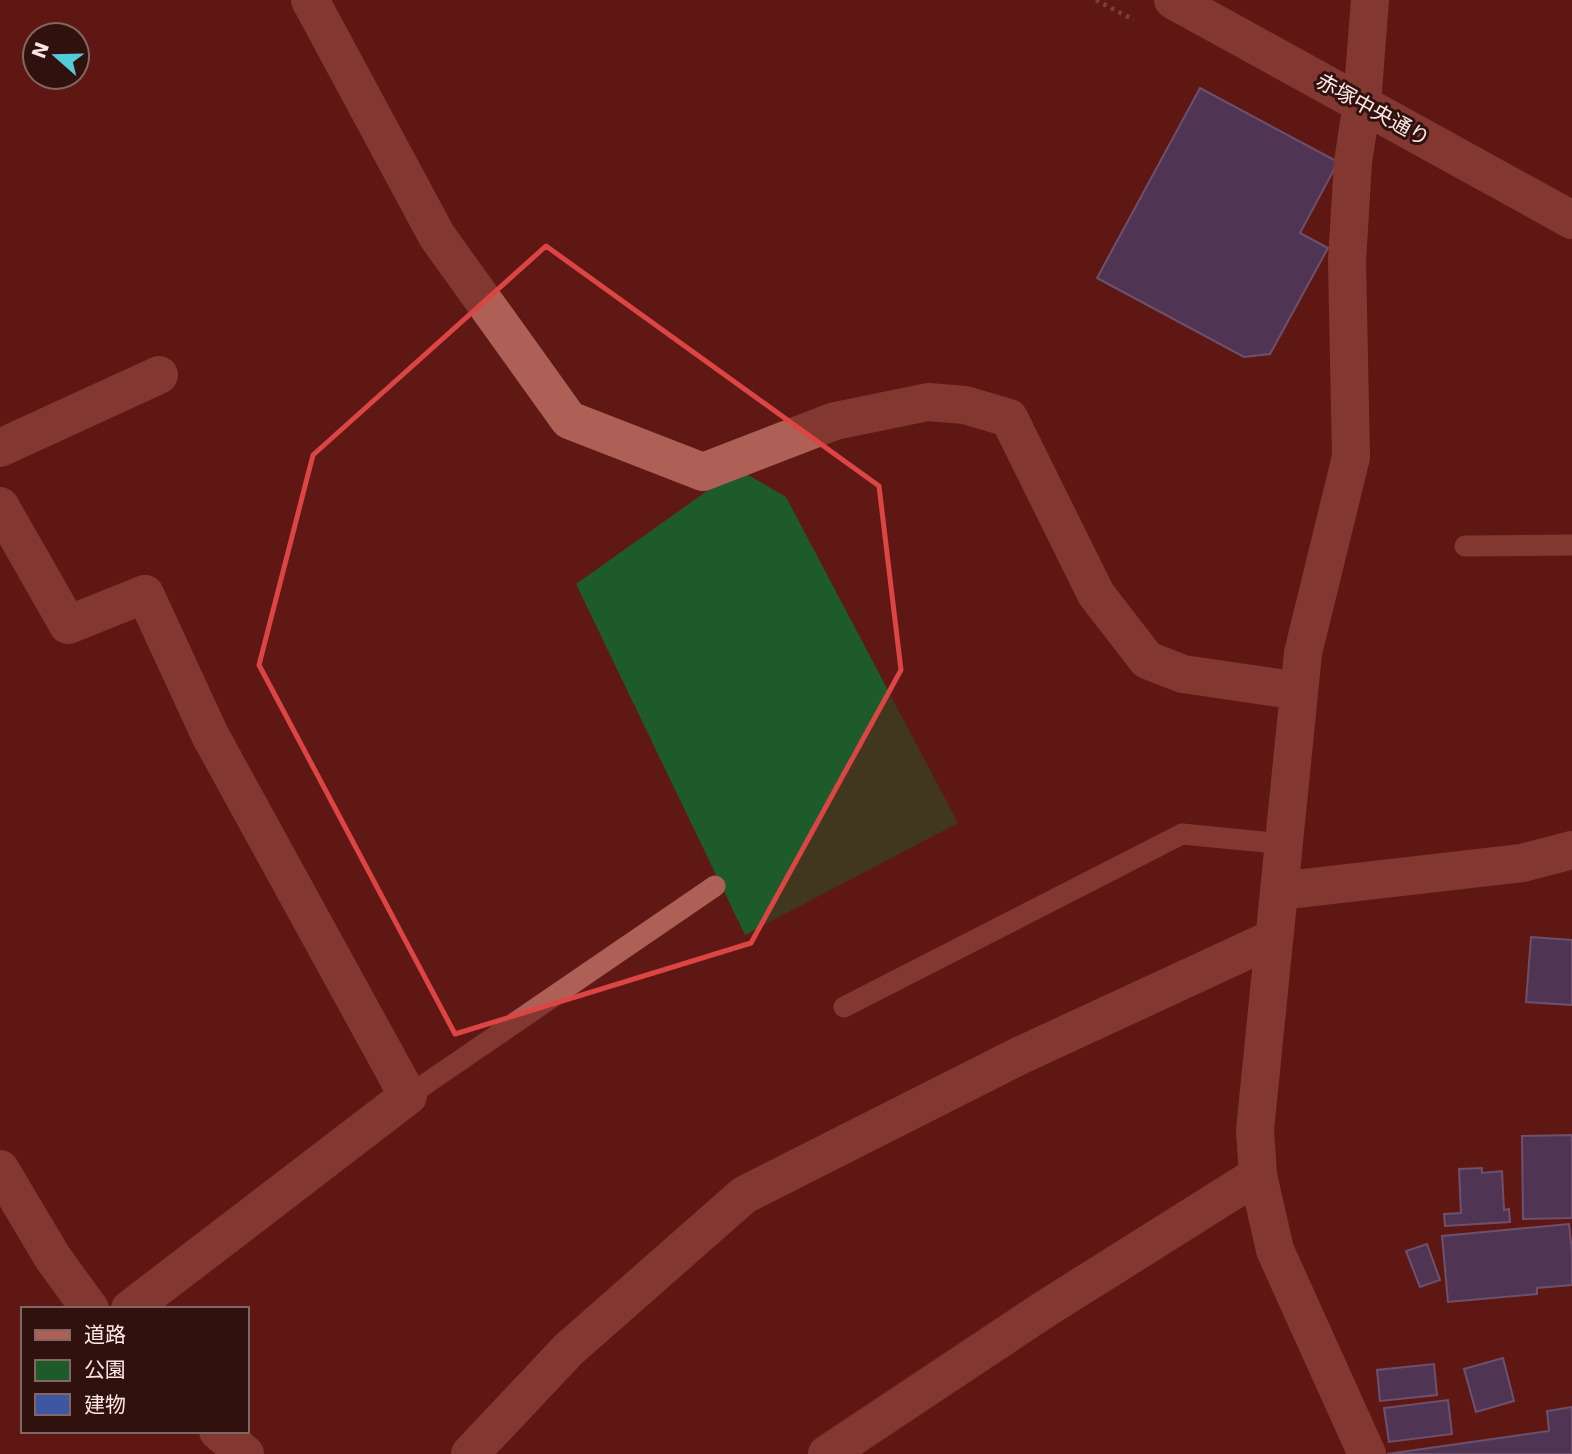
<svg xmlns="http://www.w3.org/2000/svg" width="1572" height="1454" font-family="'DejaVu Sans','Noto Sans JP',sans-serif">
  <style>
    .green { fill: #1e5b2b }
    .building { fill: #3e57a2; stroke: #7c95d8; stroke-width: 2 }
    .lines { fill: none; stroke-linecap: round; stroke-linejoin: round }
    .path { stroke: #a1716d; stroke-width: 4.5; stroke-dasharray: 3.5 5; stroke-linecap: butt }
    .service { stroke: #ae5f56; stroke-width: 21 }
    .minor { stroke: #ae5f56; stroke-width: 38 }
    .tertiary { stroke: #ae5f56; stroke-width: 38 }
    .marked { fill: none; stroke: #db4544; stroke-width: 5; stroke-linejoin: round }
    .labels { text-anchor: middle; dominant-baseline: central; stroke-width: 6; stroke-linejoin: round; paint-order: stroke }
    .street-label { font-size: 21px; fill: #fae7e5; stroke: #30110e }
  </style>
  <rect width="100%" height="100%" fill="#5f1814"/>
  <path class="green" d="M738,469L786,497L958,823L745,935L576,584Z"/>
  <g class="building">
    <path d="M1200,88L1338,162L1300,233L1328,248L1270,354L1244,357L1097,278Z"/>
    <path d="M1531,937L1572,940V1005L1526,1002Z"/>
    <path d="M1572,1135V1218L1523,1219L1522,1136Z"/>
    <path d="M1482,1168V1173L1502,1171L1504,1210L1509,1209L1510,1222L1445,1226L1444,1214L1461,1213L1459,1169Z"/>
    <path d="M1569,1224L1572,1252V1285L1537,1288V1294L1448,1302L1442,1236Z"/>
    <path d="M1427,1244L1440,1280L1420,1287L1406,1251Z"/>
    <path d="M1503,1358L1514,1401L1476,1412L1464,1369Z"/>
    <path d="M1434,1364L1437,1395L1380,1401L1377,1370Z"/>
    <path d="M1448,1400L1452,1434L1389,1442L1384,1408Z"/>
    <path d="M1572,1407V1454H1387L1549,1431L1547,1411Z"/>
  </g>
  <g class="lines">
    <path class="path" d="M1096,0L1134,20"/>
    <g class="service">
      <path d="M1465,546L1572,545"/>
      <path d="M844,1007L1182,834L1284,844"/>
      <path d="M408,1096L715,886"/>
    </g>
    <g class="minor">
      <path d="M310,0L437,236L569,420L703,472L835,421L928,402L965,405L1009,418L1096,594L1147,660L1183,674L1299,691"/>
      <path d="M0,448L159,375"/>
      <path d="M0,506L68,625L145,594L210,735L408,1096L130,1309"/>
      <path d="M1279,891L1522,863L1572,850"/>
      <path d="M0,1169L53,1258L90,1309"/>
      <path d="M218,1431L245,1454"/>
      <path d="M470,1454L568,1350L744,1195L1019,1056L1274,938"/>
      <path d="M827,1454L1045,1309L1258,1175"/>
      <path d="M1367,1454L1275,1250L1258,1175L1255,1130L1303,653L1351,457L1347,261L1353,162L1362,103L1370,0"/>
    </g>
    <path class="tertiary" d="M1173,0L1572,220"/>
  </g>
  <path d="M0 0H1572V1454H0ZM546,246L879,486L901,670L751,943L455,1034L259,665L313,455Z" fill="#5f1814" fill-opacity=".55" fill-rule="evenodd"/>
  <path class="marked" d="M546,246L879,486L901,670L751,943L455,1034L259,665L313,455Z"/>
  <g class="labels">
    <g class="street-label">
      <text transform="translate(1373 110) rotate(29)">赤塚中央通り</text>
    </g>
  </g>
  <rect x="21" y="1307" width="228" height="126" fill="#30110e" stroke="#816764" stroke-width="2"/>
  <rect x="35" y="1330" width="35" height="10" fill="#ae5f56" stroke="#816764" stroke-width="2"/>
  <text x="84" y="1342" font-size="21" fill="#fae7e5">道路</text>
  <rect x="35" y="1360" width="35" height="21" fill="#1e5b2b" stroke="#816764" stroke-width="2"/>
  <text x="84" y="1377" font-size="21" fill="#fae7e5">公園</text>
  <rect x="35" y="1394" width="35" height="21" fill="#3e57a2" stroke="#816764" stroke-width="2"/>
  <text x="84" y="1412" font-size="21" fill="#fae7e5">建物</text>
  <g transform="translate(56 56) rotate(290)"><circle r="33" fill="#30110e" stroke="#816764" stroke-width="2"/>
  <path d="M0-5L12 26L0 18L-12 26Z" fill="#53cbdb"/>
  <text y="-10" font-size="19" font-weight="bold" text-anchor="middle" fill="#fae7e5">N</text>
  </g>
</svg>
